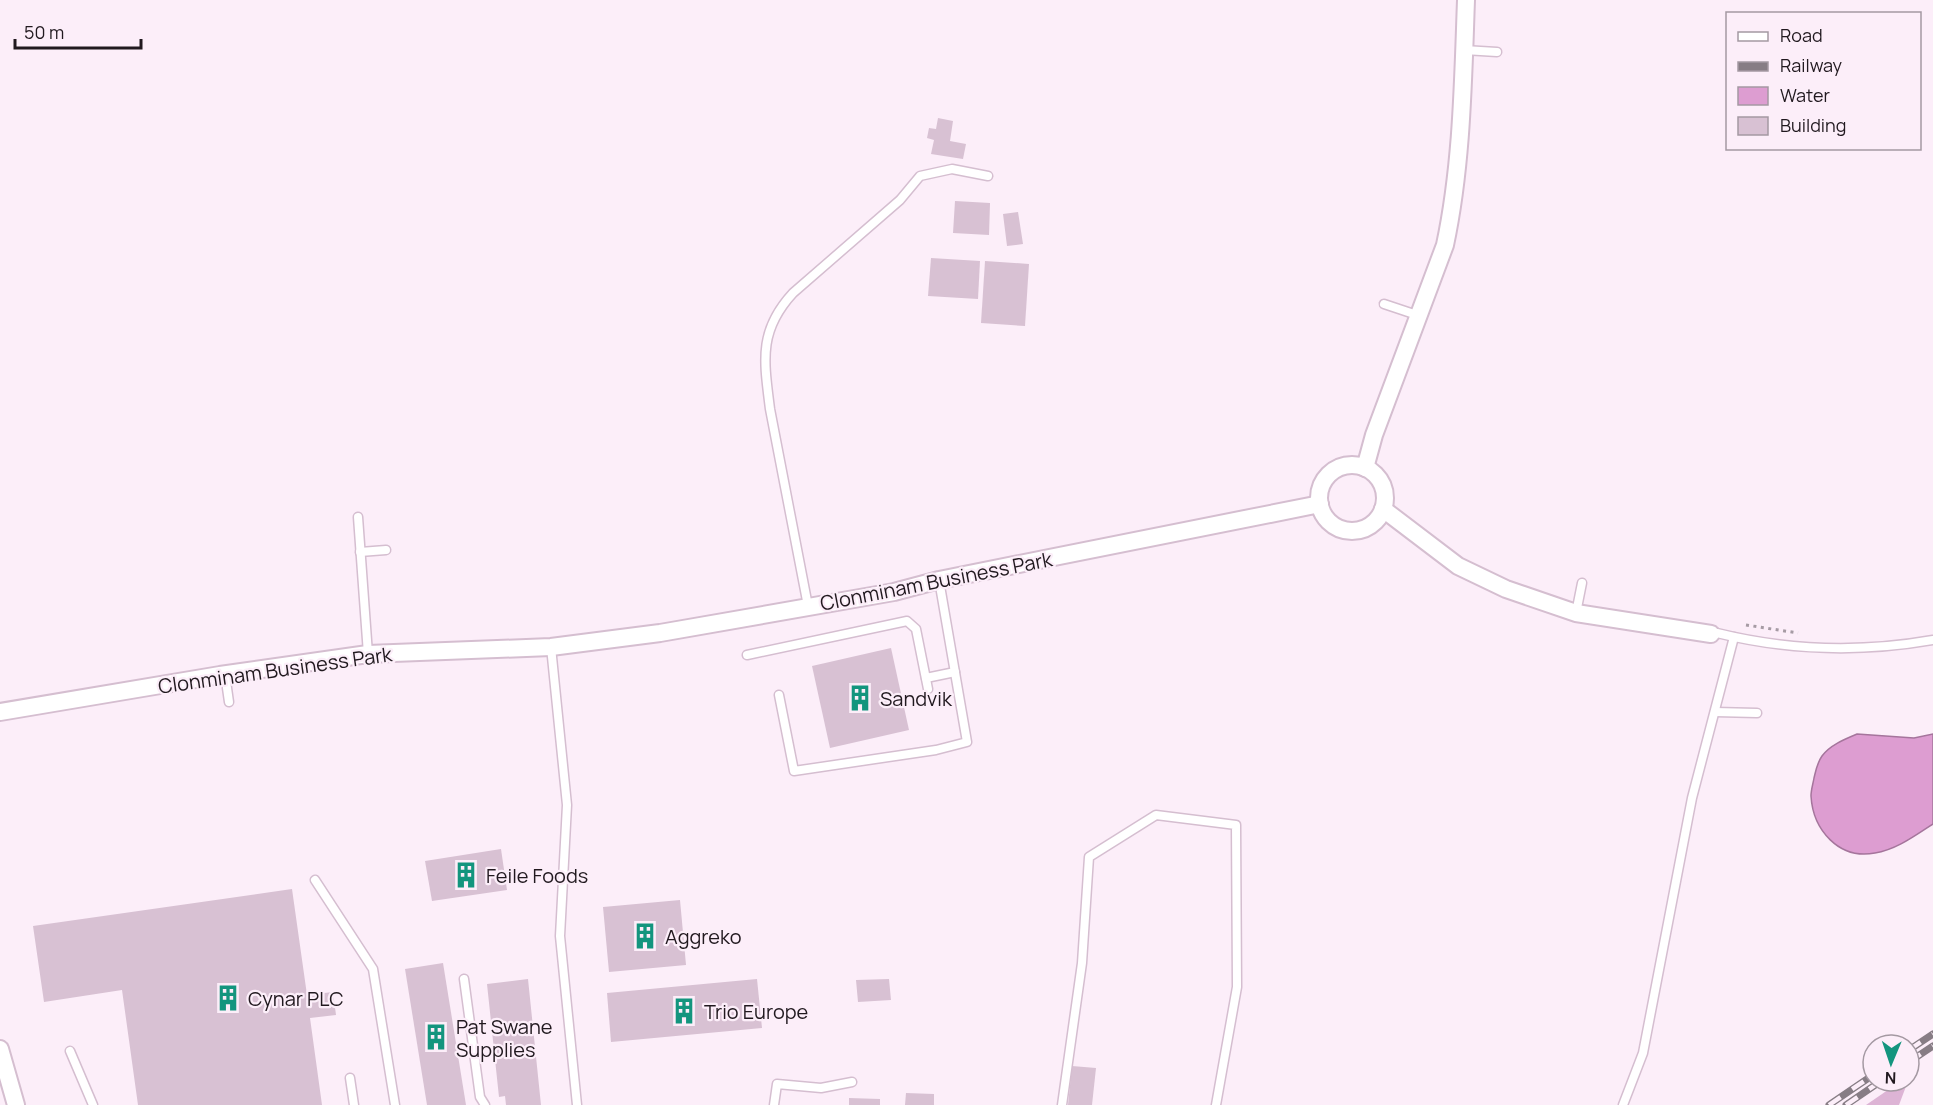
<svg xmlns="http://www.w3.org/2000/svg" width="1933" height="1105" font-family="Manrope,sans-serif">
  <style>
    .green { fill: #ddb4d5 }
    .water { fill: #dd9dd1; stroke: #a5759c; stroke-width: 1.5 }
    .building { fill: #d8c1d3 }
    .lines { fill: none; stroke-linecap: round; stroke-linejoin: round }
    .service-casing { stroke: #d5bed0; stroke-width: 11 }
    .minor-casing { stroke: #d5bed0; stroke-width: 20 }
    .path { stroke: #a69ba4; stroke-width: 3; stroke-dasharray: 3 4.5; stroke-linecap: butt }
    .service { stroke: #fff; stroke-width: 8 }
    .minor { stroke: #fff; stroke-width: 16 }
    .rail-casing { stroke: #877d85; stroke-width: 7 }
    .rail { stroke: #fceef9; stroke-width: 4.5; stroke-dasharray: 14; stroke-linecap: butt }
    .labels { text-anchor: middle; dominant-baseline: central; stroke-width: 4.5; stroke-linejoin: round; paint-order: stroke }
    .street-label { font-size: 20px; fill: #21191f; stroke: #fceef9 }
    .poi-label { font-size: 20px; fill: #21191f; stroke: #fceef9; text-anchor: start }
  </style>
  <rect width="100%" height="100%" fill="#fceef9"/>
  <path class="green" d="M1901,1081H1908L1899,1105H1866Z"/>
  <path class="water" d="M1857,734L1914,738L1933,734V824C1916,835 1896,850 1875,853C1839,860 1813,830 1811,796C1811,790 1813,784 1814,778C1816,770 1817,763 1822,756C1830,745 1845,739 1857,734Z"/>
  <g class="building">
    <path d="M938,118L953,121L950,141L966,144L963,159L931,154L934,140L927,138L929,128L936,129Z"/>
    <path d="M955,201L990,203L989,235L953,233Z"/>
    <path d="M1018,212L1023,244L1007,246L1003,214Z"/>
    <path d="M931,258L980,261L978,299L928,296Z"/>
    <path d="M985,261L1029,264L1025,326L981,323Z"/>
    <path d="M891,648L909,730L830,748L812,666Z"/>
    <path d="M501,849L507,890L432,901L425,861Z"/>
    <path d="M292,889L307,995L333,992L336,1015L310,1018L322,1105H138L122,990L44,1002L33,926Z"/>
    <path d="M680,900L686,965L609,972L603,907Z"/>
    <path d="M443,963L466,1105H427L405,969Z"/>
    <path d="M528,979L541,1105H506L505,1096L499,1097L487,984Z"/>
    <path d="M757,979L762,1028L611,1042L607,993Z"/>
    <path d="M889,979L891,1000L858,1002L856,980Z"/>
    <path d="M1072,1066L1096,1068L1092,1105H1068Z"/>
    <path d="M906,1093L934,1094V1105H905Z"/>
    <path d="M849,1098L880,1099V1105H849Z"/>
  </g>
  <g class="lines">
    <g class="service-casing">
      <g id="service">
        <path d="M1464,50L1497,52"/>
        <path d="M1384,304L1420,316"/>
        <path d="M358,517L368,654"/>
        <path d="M360,552L386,550"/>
        <path d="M808,606L770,409C764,361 758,331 793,293L900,200L920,176L952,169L988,176"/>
        <path d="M1576,613L1582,583"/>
        <path d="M1711,634L1717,633C1790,651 1859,653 1933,640"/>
        <path d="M551,647L567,805L560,936L577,1105"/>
        <path d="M747,655L907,621L916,629L928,689"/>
        <path d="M225,674L229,702"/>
        <path d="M926,678L955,672"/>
        <path d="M779,695L794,771L936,750L967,742L939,580"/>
        <path d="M1715,712L1757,713"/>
        <path d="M315,880L373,969L395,1105"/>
        <path d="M464,979L480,1097L485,1105"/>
        <path d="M70,1051L93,1105"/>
        <path d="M350,1078L354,1105"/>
        <path d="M774,1105L777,1084L821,1088L852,1082"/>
        <path d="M1062,1105L1082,963L1089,857L1156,815L1236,825L1237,987L1216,1105"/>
        <path d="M1623,1105L1643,1053L1692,798L1734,637"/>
      </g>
    </g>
    <g class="minor-casing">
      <g id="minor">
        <circle cx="1352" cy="498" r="33"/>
        <path d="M1365,468L1374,435L1445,245C1462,165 1463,82 1466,0"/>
        <path d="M1383,509L1458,566L1506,589L1576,613L1711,634"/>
        <path d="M0,712L220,675L368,654L551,647L660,633L894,592L939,580L1320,504"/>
        <path d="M0,1049L16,1105"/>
      </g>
    </g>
    <path class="path" d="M1746,625L1798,633"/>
    <use href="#service" class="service"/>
    <use href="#minor" class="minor"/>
    <g class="rail-casing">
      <g id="rail">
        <path d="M1909,1050L1933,1034"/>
        <path d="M1909,1062L1933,1046"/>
        <path d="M1829,1105L1873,1075"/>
        <path d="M1846,1105L1881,1081"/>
      </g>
    </g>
    <use href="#rail" class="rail"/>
  </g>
  <defs>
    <g id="building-bare" transform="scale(2.07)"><path d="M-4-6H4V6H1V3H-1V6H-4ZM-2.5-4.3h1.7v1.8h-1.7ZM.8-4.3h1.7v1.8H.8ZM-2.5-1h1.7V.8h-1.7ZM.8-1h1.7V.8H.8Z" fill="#13957e" stroke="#fceef9" stroke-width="2.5" paint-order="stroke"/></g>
  </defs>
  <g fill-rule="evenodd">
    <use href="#building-bare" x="860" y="698"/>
    <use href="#building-bare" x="466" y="875"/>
    <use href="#building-bare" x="645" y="936"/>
    <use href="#building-bare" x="228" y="998"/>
    <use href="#building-bare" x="684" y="1011"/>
    <use href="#building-bare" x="436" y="1037"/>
  </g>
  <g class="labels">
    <g class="street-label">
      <text transform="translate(936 581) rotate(-11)">Clonminam Business Park</text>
      <text transform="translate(275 670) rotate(-8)">Clonminam Business Park</text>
    </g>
    <g class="poi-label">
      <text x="880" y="698">Sandvik</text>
      <text x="486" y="875">Feile Foods</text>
      <text x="665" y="936">Aggreko</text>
      <text x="248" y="998">Cynar PLC</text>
      <text x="704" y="1011">Trio Europe</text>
      <text x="456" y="1026">Pat Swane<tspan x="456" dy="23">Supplies</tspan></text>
    </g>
  </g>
  <rect x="1726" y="12" width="195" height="138" fill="#fceef9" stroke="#a499a2" stroke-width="1.5"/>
  <rect x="1738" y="32" width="30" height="9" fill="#ffffff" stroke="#a499a2" stroke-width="1.5"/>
  <text x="1780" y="42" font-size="18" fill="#21191f">Road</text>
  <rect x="1738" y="62" width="30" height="9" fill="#877d85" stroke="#a499a2" stroke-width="1.5"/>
  <text x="1780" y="72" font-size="18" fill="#21191f">Railway</text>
  <rect x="1738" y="87" width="30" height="18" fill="#dd9dd1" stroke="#a499a2" stroke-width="1.5"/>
  <text x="1780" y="102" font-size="18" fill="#21191f">Water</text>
  <rect x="1738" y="117" width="30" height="18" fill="#d8c1d3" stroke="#a499a2" stroke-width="1.5"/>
  <text x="1780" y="132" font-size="18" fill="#21191f">Building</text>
  <g transform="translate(1891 1063) rotate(182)"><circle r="28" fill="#fceef9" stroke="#a499a2" stroke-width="1.5"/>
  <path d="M0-4.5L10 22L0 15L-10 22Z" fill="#13957e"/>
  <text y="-9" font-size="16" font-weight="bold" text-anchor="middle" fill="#21191f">N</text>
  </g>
  <path d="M15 39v9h126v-9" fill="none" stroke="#21191f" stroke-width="3"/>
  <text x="24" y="39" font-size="18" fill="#21191f" stroke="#fceef9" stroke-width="4.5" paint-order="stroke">50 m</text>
</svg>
